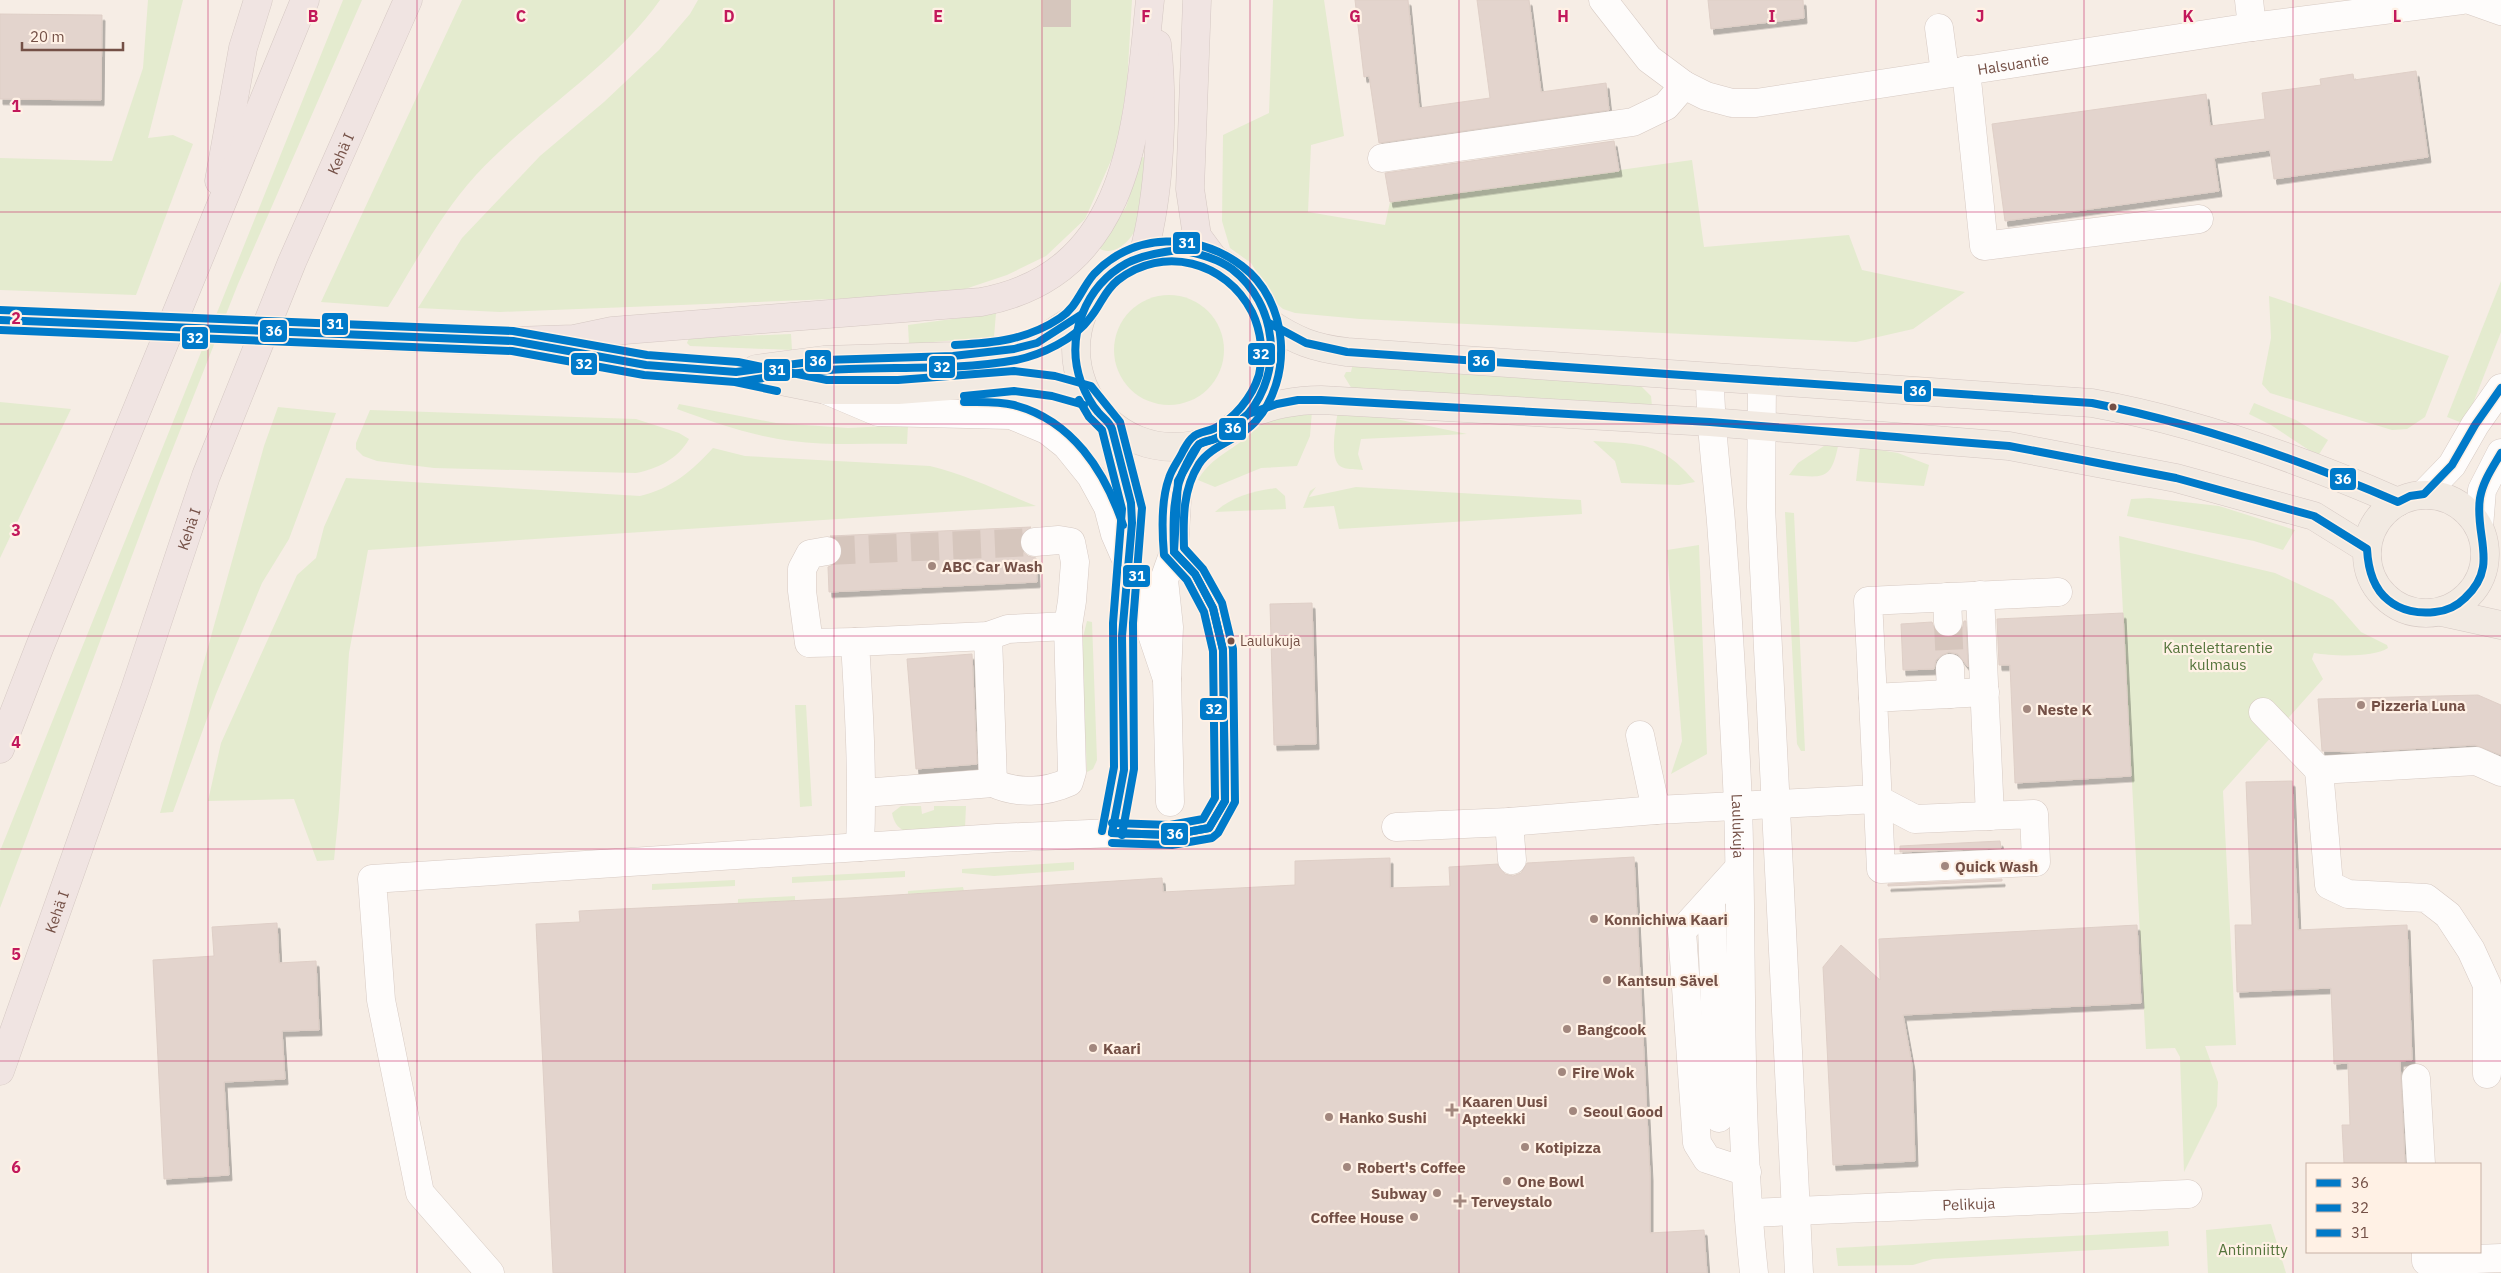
<svg xmlns="http://www.w3.org/2000/svg" width="2501" height="1273" font-family="'IBM Plex Sans',sans-serif">
  <style>
    .green { fill: #e4ebcf }
    .building { fill: #e3d4cd; stroke: #dfcfc7; filter: url(#shadow) }
    .lines { fill: none; stroke-linecap: round; stroke-linejoin: round }
    .minor-tunnel { stroke: #d6c6bd; stroke-width: 28; stroke-dasharray: 28 14; stroke-linecap: butt }
    .minor-casing { stroke: #d7cac3; stroke-width: 29 }
    .major-casing { stroke: #d5c8c3; stroke-width: 29 }
    .highway-casing { stroke: #d5c8c3; stroke-width: 29 }
    .minor { stroke: #fefcfb; stroke-width: 28 }
    .major { stroke: #f2eae2; stroke-width: 28 }
    .highway { stroke: #f0e4e2; stroke-width: 28 }
    .major-bridge-casing { stroke: #d5c8c3; stroke-width: 29; stroke-linecap: butt }
    .major-bridge { stroke: #f2eae2; stroke-width: 28 }
    .bus-1-casing { stroke: #fff1e5; stroke-width: 11 }
    .bus-2-casing { stroke: #fff1e5; stroke-width: 11 }
    .bus-3-casing { stroke: #fff1e5; stroke-width: 11 }
    .bus-1 { stroke: #007ac9; stroke-width: 8 }
    .bus-2 { stroke: #007ac9; stroke-width: 8 }
    .bus-3 { stroke: #007ac9; stroke-width: 8 }
    .grid { fill: none; stroke: #c2185b; stroke-width: 1; stroke-opacity: 0.55 }
    .bus-dot { fill: #745046; stroke: #fff1e5; stroke-width: 2 }
    .poi-dot { fill: #a2877e; stroke: #fff1e5; stroke-width: 2 }
    .labels { text-anchor: middle; dominant-baseline: central; stroke-width: 4.5; stroke-linejoin: round; paint-order: stroke }
    .bus-label { font-size: 14px; fill: #745046; stroke: #fff1e5; text-anchor: start }
    .street-label { font-size: 15px; fill: #745046; stroke: #fff1e5 }
    .poi-label { font-size: 15px; font-weight: bold; fill: #745046; stroke: #fff1e5; text-anchor: start }
    .park-label { font-size: 15px; fill: #54743b; stroke: #fff1e5 }
    .grid-label { font-size: 16px; text-anchor: middle; font-weight: bold; fill: #c2185b; stroke: #fff1e5; stroke-width: 4.5; stroke-linejoin: round; paint-order: stroke }
    .line-badge { stroke: #fff1e5; stroke-width: 2 }
    .badge-label { font-size: 14px; text-anchor: middle; font-weight: bold; fill: #fff }
  </style>
  <defs>
    <filter id="shadow"><feDropShadow dx="3" dy="5.5" stdDeviation="0" flood-color="#0004"/></filter>
  </defs>
  <rect width="100%" height="100%" fill="#f6ede5"/>
  <g class="green">
    <path d="M148,0H183L148,138L173,135L193,144L136,295L0,290V158L112,161L143,68Z"/>
    <path d="M343,0H362L238,284L160,481L0,908V851Z"/>
    <path d="M462,0H660C614,66 531,115 476,175C441,213 416,262 388,307L321,302Z"/>
    <path d="M698,0H1132L1127,83L1117,147L1085,219L1046,256L1007,275L965,289L909,296L500,312L418,308L462,238L540,156L604,102L659,50L690,14Z"/>
    <path d="M1273,0H1324L1344,136L1311,145L1308,212L1385,225L1390,202L1692,160L1704,247L1849,235L1862,270L1965,292L1913,329L1856,342L1360,319L1295,313L1283,309L1276,303L1251,263L1230,248L1222,221L1223,135L1269,113Z"/>
    <path d="M1142,157L1149,159C1146,176 1145,208 1138,224C1132,240 1115,258 1098,248L1126,207Z"/>
    <path d="M2501,281V332L2465,424L2447,417Z"/>
    <circle cx="1169" cy="350" r="55"/>
    <path d="M2269,296L2449,356L2425,417L2407,429L2392,430L2270,393L2262,384L2271,338Z"/>
    <path d="M996,313L994,337L909,344L908,325Z"/>
    <path d="M791,334L792,350L690,346L687,343L689,338Z"/>
    <path d="M1353,363L1639,384L1651,396L1652,406L1352,389L1344,376L1346,372H1351Z"/>
    <path d="M0,402L71,409L0,558Z"/>
    <path d="M2254,403L2296,420L2328,440L2318,456L2271,425L2249,414Z"/>
    <path d="M679,404L776,423L848,428L908,425L907,444C870,443 829,446 792,441C752,436 715,423 677,409Z"/>
    <path d="M278,407L336,413L289,539L262,583L216,694L173,812L160,813L188,719L264,446Z"/>
    <path d="M370,410L636,419L679,433L689,439C678,459 657,469 636,473L434,468L377,461L363,456L356,449V443Z"/>
    <path d="M1312,411L1310,436L1297,466L1261,468L1215,487L1198,480C1209,460 1228,452 1246,438C1256,429 1265,419 1278,416C1289,413 1301,412 1312,411Z"/>
    <path d="M1338,411L1377,415L1467,434L1361,439L1358,454L1363,470C1357,469 1345,470 1340,466C1329,458 1336,423 1338,411Z"/>
    <path d="M1593,441C1642,444 1662,442 1695,482L1679,485L1621,483L1615,461Z"/>
    <path d="M1824,446H1838C1831,482 1822,477 1789,475L1798,463Z"/>
    <path d="M1860,447L1898,453L1929,465L1924,486L1856,481Z"/>
    <path d="M713,448L745,456L930,466C967,475 1001,492 1036,506L368,550L349,653L339,810L334,860L317,861L294,799L208,801L221,743L297,575L316,558L324,527L346,478L640,496C671,489 693,470 713,448Z"/>
    <path d="M1316,487L1309,497L1356,487L1581,500L1582,514L1339,529L1334,506L1303,508L1310,491Z"/>
    <path d="M1276,488L1285,496L1286,509L1215,512C1231,497 1254,491 1276,488Z"/>
    <path d="M2149,498L2219,506L2295,530L2283,550L2254,541L2127,516L2131,499Z"/>
    <path d="M1785,512L1794,513L1805,751H1801L1797,744Z"/>
    <path d="M2119,536L2275,573L2333,600L2361,632L2387,645L2388,648C2373,658 2332,656 2314,653L2312,659L2323,679L2223,791L2236,1045L2205,1046L2218,1082L2217,1106L2184,1172L2180,1057L2175,1048L2146,1049Z"/>
    <path d="M1699,545L1707,754L1671,774L1682,741L1667,550Z"/>
    <path d="M1087,621L1092,622L1097,760L1093,769L1087,772L1081,645Z"/>
    <path d="M795,705H806L812,806L800,807Z"/>
    <path d="M901,806H921L922,814L934,810V806H966L965,828L908,832C898,829 894,823 892,813Z"/>
    <path d="M1074,862V870L994,876L962,873V869Z"/>
    <path d="M905,871V877L792,883V877Z"/>
    <path d="M735,880V886L652,890V884Z"/>
    <path d="M963,887L964,891L908,894V891Z"/>
    <path d="M795,896V901L738,903V899Z"/>
    <path d="M2271,1224L2286,1273H2208L2206,1230Z"/>
    <path d="M2168,1231L2169,1246L1933,1259L1913,1265L1838,1266L1836,1248Z"/>
  </g>
  <g class="building">
    <path d="M1355,0H1408L1419,108L1490,98L1477,0H1529L1541,92L1606,83L1609,110L1379,143L1369,76L1364,77Z"/>
    <path d="M1708,0H1803L1804,18L1711,29Z"/>
    <path d="M0,14L102,15L101,100L0,99Z"/>
    <path d="M2416,71L2428,157L2274,179L2270,150L2214,158L2219,191L2005,221L1992,124L2206,94L2210,126L2265,119L2262,93L2321,85L2320,79L2353,74L2354,80Z"/>
    <path d="M1614,141L1619,171L1390,202L1385,173Z"/>
    <path d="M1031,527L1021,535L1020,544L1022,551L1028,556L1036,558L1037,582L829,592L828,567L837,563L841,557L842,549L839,541L830,536Z"/>
    <path d="M1312,603L1316,744L1274,745L1270,604Z"/>
    <path d="M2123,613L2131,776L2015,783L2010,665H1999L1997,619Z"/>
    <path d="M1964,621H1966L1968,667L1958,654L1949,652L1942,655L1936,660L1934,669L1903,670L1901,624L1932,622L1935,630L1940,636L1949,638L1957,635L1962,630Z"/>
    <path d="M972,654L977,764L916,769L907,659Z"/>
    <path d="M2478,695L2501,705V755L2475,745L2358,752L2322,751L2318,699Z"/>
    <path d="M2292,781L2298,930L2407,925L2412,1060L2400,1061L2405,1164H2344L2342,1125H2350L2348,1063L2334,1064L2331,988L2237,992L2235,925H2252L2246,782Z"/>
    <path d="M2000,841L2001,848L1900,852V846Z"/>
    <path d="M1634,857L1650,1175V1233L1704,1230L1707,1273H553L536,924L580,922L579,911L849,898L1162,878L1163,892L1295,885V861L1390,858V888L1450,886L1449,867L1498,864L1505,874L1513,876L1521,873L1527,863Z"/>
    <path d="M2002,879V881L1888,886V884Z"/>
    <path d="M277,923L279,963L316,961L319,1030L282,1031L285,1079L224,1082L229,1175L164,1179L153,960L214,956L212,927Z"/>
    <path d="M2137,925L2141,1003L1903,1015L1912,1065L1915,1161L1833,1165L1823,967L1841,945L1880,980L1879,939Z"/>
  </g>
  <g class="lines">
    <g class="minor-tunnel">
      <path d="M1057,0V27"/>
      <path d="M827,551L1035,542"/>
      <path d="M1948,622L1950,668"/>
    </g>
    <g class="minor-casing">
      <g id="minor">
        <path id="s1" d="M1603,0L1649,59L1684,85L1706,96L1732,103H1756L2252,27L2462,0"/>
        <path d="M2249,0L2252,27"/>
        <path d="M2470,0L2501,11"/>
        <path d="M1939,28L1945,73"/>
        <path d="M1966,70L1984,246L2199,219"/>
        <path d="M1382,158L1633,122L1666,106L1684,85"/>
        <path id="s2" d="M1710,378C1710,427 1717,474 1721,522C1728,616 1734,711 1738,805C1743,961 1737,1118 1754,1273"/>
        <path d="M1762,381L1761,507L1799,1273"/>
        <path d="M826,390L878,412L1011,415L1047,430L1066,445L1091,476L1108,507L1115,534L1129,566L1167,679"/>
        <path d="M1111,425L1132,508L1123,623L1124,768L1112,833"/>
        <path d="M2424,494L2452,465L2475,425L2501,388"/>
        <path d="M2479,527L2482,490L2501,453"/>
        <path d="M827,551L810,554L802,569V591L809,643L855,642"/>
        <path d="M1980,595L1990,816"/>
        <path d="M1947,597L1948,622"/>
        <path d="M988,636L993,783"/>
        <path d="M1950,668L1951,694"/>
        <path d="M1873,698L1868,601L2058,592"/>
        <path d="M2263,712L2319,770L2476,761L2501,772"/>
        <path d="M1640,735L1656,810"/>
        <path d="M2319,770L2329,885L2348,894L2426,898L2448,915L2471,950L2487,985V1074"/>
        <path d="M863,793L993,783C1017,794 1045,793 1069,782L1072,772L1068,626L1072,601L1075,562L1071,542L1059,540L1035,542"/>
        <path d="M1170,802L1167,679L1169,627L1164,580L1174,552L1178,481L1199,444"/>
        <path d="M1509,822L1512,860"/>
        <path d="M1396,827L1509,822L1656,810L1877,799L1915,819L2034,814L2036,862L1881,869L1873,698L1985,692"/>
        <path d="M860,847C863,779 859,710 855,642L988,636L1008,629L1068,626"/>
        <path d="M1739,868L1682,931L1697,1143L1707,1159L1747,1172"/>
        <path d="M1711,900L1719,1118"/>
        <path d="M2416,1078L2421,1164"/>
        <path id="s3" d="M1749,1213L2188,1194"/>
        <path d="M2426,1252V1261L2501,1258"/>
        <path d="M490,1273L420,1193L381,1000L372,879L997,838L1112,833L1171,835L1209,828L1225,801L1223,650L1213,608L1195,574L1174,552"/>
      </g>
    </g>
    <g class="major-casing">
      <g id="major">
        <circle cx="1174" cy="349" r="98"/>
        <path d="M1269,323C1296,341 1314,348 1347,352L2092,403C2197,422 2300,459 2398,502"/>
        <path d="M539,346L646,365L736,372L826,390H898L1014,381L1054,386L1087,395"/>
        <path d="M756,369L824,360L953,356L1014,349L1037,343L1082,314"/>
        <path d="M1248,414C1273,405 1294,400 1321,400L1710,422L2009,446L2176,478L2314,516L2367,549"/>
        <circle cx="2426" cy="554" r="59"/>
        <path d="M2442,612L2501,625"/>
      </g>
    </g>
    <g class="highway-casing">
      <g id="highway">
        <path d="M1197,0L1190,189L1197,236L1214,259"/>
        <path d="M219,181L243,48L258,0"/>
        <path d="M1143,255C1160,194 1164,107 1157,44"/>
        <path d="M513,341L574,339L612,331L981,302C1133,274 1137,125 1150,0"/>
        <path d="M0,749L40,646L305,0"/>
        <path id="s4" d="M0,1071L135,689L206,476L292,262L408,0"/>
      </g>
    </g>
    <use href="#minor" class="minor"/>
    <use href="#major" class="major"/>
    <use href="#highway" class="highway"/>
    <g class="major-bridge-casing">
      <path id="major-bridge" d="M0,320L487,341"/>
    </g>
    <use href="#major-bridge" class="major-bridge"/>
    <g class="bus-1-casing">
      <g id="bus-1">
        <path d="M1179,250C1197,253 1217,258 1232,269C1277,304 1284,371 1248,414C1239,425 1227,434 1214,439C1209,441 1204,441 1200,444C1194,448 1190,457 1187,463C1172,490 1173,522 1174,552L1195,574L1213,608L1223,650L1225,801L1209,828L1171,835L1112,833L1124,770L1122,636L1132,523L1131,503L1112,429C1109,421 1103,418 1098,412C1090,403 1085,392 1081,382C1065,337 1085,286 1127,263C1143,255 1161,252 1179,250Z"/>
        <path d="M0,320L513,341L646,365L736,372L824,360L953,356L1014,349L1037,343L1082,314"/>
        <path d="M1269,323L1306,343L1347,352L2092,403C2198,424 2299,459 2398,502L2410,496L2424,494L2452,465L2475,425L2501,388"/>
        <path d="M1112,833L1171,835L1209,828L1225,801L1223,650L1213,608L1195,574L1174,552L1178,481L1199,444L1218,438L1248,414L1277,404L1298,400H1321L1710,422L2009,446L2176,478L2314,516L2367,549C2368,568 2373,588 2388,600C2401,611 2419,614 2435,612C2447,611 2457,606 2465,598C2500,566 2474,536 2480,498C2483,481 2493,467 2501,453"/>
      </g>
    </g>
    <g class="bus-2-casing">
      <g id="bus-2">
        <path d="M0,330L512,351L644,375L735,382L777,391"/>
        <path d="M738,382C775,376 811,370 849,369C904,367 962,370 1016,360C1041,355 1075,339 1090,318C1101,305 1104,291 1118,280C1163,245 1226,261 1252,312C1261,331 1264,354 1259,375C1252,397 1234,420 1213,429C1206,432 1198,432 1193,437C1188,441 1186,446 1183,451C1179,460 1172,468 1169,478C1161,500 1162,532 1164,555L1187,580L1204,612L1213,651L1215,798L1203,819L1170,825L1112,823"/>
        <path d="M964,396L1014,391L1052,396L1084,405"/>
        <path d="M1079,400L1089,417L1102,430L1122,509L1113,623L1114,767L1102,831"/>
      </g>
    </g>
    <g class="bus-3-casing">
      <g id="bus-3">
        <path d="M0,310L513,331L647,355L738,362L827,380H898L1014,371L1055,376L1091,386L1120,422L1142,508L1133,623L1134,769L1122,835"/>
        <path d="M955,345C994,343 1027,340 1060,318C1077,307 1081,289 1094,274C1134,232 1197,232 1242,266C1289,301 1294,379 1255,422C1239,440 1211,445 1199,464C1183,489 1183,518 1184,548L1203,569L1222,603L1233,649L1235,802L1218,833L1212,838L1172,845L1112,843"/>
        <path d="M964,402C980,402 998,401 1014,405C1072,420 1105,471 1123,525"/>
      </g>
    </g>
    <use href="#bus-1" class="bus-1"/>
    <use href="#bus-2" class="bus-2"/>
    <use href="#bus-3" class="bus-3"/>
  </g>
  <path class="grid" d="M208,0V1273M417,0V1273M625,0V1273M834,0V1273M1042,0V1273M1250,0V1273M1459,0V1273M1667,0V1273M1876,0V1273M2084,0V1273M2293,0V1273M0,212H2501M0,424H2501M0,636H2501M0,849H2501M0,1061H2501"/>
  <g class="bus-dot">
    <circle cx="2113" cy="407" r="4.5"/>
    <circle cx="1231" cy="641" r="4.5"/>
  </g>
  <g class="poi-dot">
    <circle cx="932" cy="566" r="5"/>
    <circle cx="2361" cy="705" r="5"/>
    <circle cx="2027" cy="709" r="5"/>
    <circle cx="1945" cy="866" r="5"/>
    <circle cx="1594" cy="919" r="5"/>
    <circle cx="1607" cy="980" r="5"/>
    <circle cx="1567" cy="1029" r="5"/>
    <circle cx="1093" cy="1048" r="5"/>
    <circle cx="1562" cy="1072" r="5"/>
    <path d="M1449.5 1102.5h5v5h5v5h-5v5h-5v-5h-5v-5h5z"/>
    <circle cx="1573" cy="1111" r="5"/>
    <circle cx="1329" cy="1117" r="5"/>
    <circle cx="1525" cy="1147" r="5"/>
    <circle cx="1347" cy="1167" r="5"/>
    <circle cx="1507" cy="1181" r="5"/>
    <circle cx="1437" cy="1193" r="5"/>
    <path d="M1457.5 1193.5h5v5h5v5h-5v5h-5v-5h-5v-5h5z"/>
    <circle cx="1414" cy="1217" r="5"/>
  </g>
  <g class="labels">
    <g class="bus-label">
      <text x="1240" y="641">Laulukuja</text>
    </g>
    <g class="street-label">
      <text stroke="none"><textPath href="#s1" startOffset="454">Halsuantie</textPath></text>
      <text stroke="none"><textPath href="#s4" startOffset="979">Kehä I</textPath></text>
      <text stroke="none"><textPath href="#s4" startOffset="574">Kehä I</textPath></text>
      <text stroke="none"><textPath href="#s2" startOffset="449">Laulukuja</textPath></text>
      <text stroke="none"><textPath href="#s4" startOffset="169">Kehä I</textPath></text>
      <text stroke="none"><textPath href="#s3" startOffset="220">Pelikuja</textPath></text>
    </g>
    <g class="poi-label">
      <text x="942" y="566">ABC Car Wash</text>
      <text x="2371" y="705">Pizzeria Luna</text>
      <text x="2037" y="709">Neste K</text>
      <text x="1955" y="866">Quick Wash</text>
      <text x="1604" y="919">Konnichiwa Kaari</text>
      <text x="1617" y="980">Kantsun Sävel</text>
      <text x="1577" y="1029">Bangcook</text>
      <text x="1103" y="1048">Kaari</text>
      <text x="1572" y="1072">Fire Wok</text>
      <text x="1462" y="1101">Kaaren Uusi<tspan x="1462" dy="17">Apteekki</tspan></text>
      <text x="1583" y="1111">Seoul Good</text>
      <text x="1339" y="1117">Hanko Sushi</text>
      <text x="1535" y="1147">Kotipizza</text>
      <text x="1357" y="1167">Robert's Coffee</text>
      <text x="1517" y="1181">One Bowl</text>
      <text x="1427" y="1193" text-anchor="end">Subway</text>
      <text x="1471" y="1201">Terveystalo</text>
      <text x="1404" y="1217" text-anchor="end">Coffee House</text>
    </g>
    <g class="park-label">
      <text x="2218" y="647">Kantelettarentie<tspan x="2218" dy="17">kulmaus</tspan></text>
      <text x="2253" y="1249">Antinniitty</text>
    </g>
  </g>
  <g class="grid-label">
    <text x="313" y="22">B</text>
    <text x="521" y="22">C</text>
    <text x="729" y="22">D</text>
    <text x="938" y="22">E</text>
    <text x="1146" y="22">F</text>
    <text x="1355" y="22">G</text>
    <text x="1563" y="22">H</text>
    <text x="1772" y="22">I</text>
    <text x="1980" y="22">J</text>
    <text x="2188" y="22">K</text>
    <text x="2397" y="22">L</text>
    <text x="16" y="112">1</text>
    <text x="16" y="324">2</text>
    <text x="16" y="536">3</text>
    <text x="16" y="748">4</text>
    <text x="16" y="960">5</text>
    <text x="16" y="1173">6</text>
  </g>
  <g class="line-badge">
    <rect x="1172" y="231" width="29" height="24" rx="5" fill="#007ac9"/>
    <rect x="321" y="312" width="28" height="24" rx="5" fill="#007ac9"/>
    <rect x="259" y="319" width="29" height="24" rx="5" fill="#007ac9"/>
    <rect x="181" y="326" width="28" height="24" rx="5" fill="#007ac9"/>
    <rect x="1247" y="342" width="29" height="24" rx="5" fill="#007ac9"/>
    <rect x="804" y="349" width="28" height="24" rx="5" fill="#007ac9"/>
    <rect x="1467" y="349" width="29" height="24" rx="5" fill="#007ac9"/>
    <rect x="570" y="352" width="28" height="24" rx="5" fill="#007ac9"/>
    <rect x="928" y="355" width="28" height="24" rx="5" fill="#007ac9"/>
    <rect x="763" y="358" width="28" height="24" rx="5" fill="#007ac9"/>
    <rect x="1903" y="379" width="29" height="24" rx="5" fill="#007ac9"/>
    <rect x="1218" y="417" width="29" height="24" rx="5" fill="#007ac9"/>
    <rect x="2329" y="467" width="28" height="24" rx="5" fill="#007ac9"/>
    <rect x="1122" y="564" width="29" height="24" rx="5" fill="#007ac9"/>
    <rect x="1199" y="697" width="29" height="24" rx="5" fill="#007ac9"/>
    <rect x="1160" y="822" width="29" height="24" rx="5" fill="#007ac9"/>
  </g>
  <g class="badge-label">
    <text x="1187" y="248">31</text>
    <text x="335" y="329">31</text>
    <text x="274" y="336">36</text>
    <text x="195" y="343">32</text>
    <text x="1261" y="359">32</text>
    <text x="818" y="366">36</text>
    <text x="1481" y="366">36</text>
    <text x="584" y="369">32</text>
    <text x="942" y="372">32</text>
    <text x="777" y="375">31</text>
    <text x="1918" y="396">36</text>
    <text x="1233" y="433">36</text>
    <text x="2343" y="484">36</text>
    <text x="1137" y="581">31</text>
    <text x="1214" y="714">32</text>
    <text x="1175" y="839">36</text>
  </g>
  <rect x="2306" y="1163" width="175" height="90" fill="#fff1e5" stroke="#c7b1a5"/>
  <rect x="2316" y="1179" width="25" height="8" fill="#007ac9" stroke="#c7b1a5"/>
  <text x="2351" y="1188" font-size="15" fill="#745046">36</text>
  <rect x="2316" y="1204" width="25" height="8" fill="#007ac9" stroke="#c7b1a5"/>
  <text x="2351" y="1213" font-size="15" fill="#745046">32</text>
  <rect x="2316" y="1229" width="25" height="8" fill="#007ac9" stroke="#c7b1a5"/>
  <text x="2351" y="1238" font-size="15" fill="#745046">31</text>
  <path d="M22 42v8h101v-8" fill="none" stroke="#745046" stroke-width="2.5"/>
  <text x="30" y="42" font-size="15" fill="#745046" stroke="#fff1e5" stroke-width="4" paint-order="stroke">20 m</text>
</svg>
